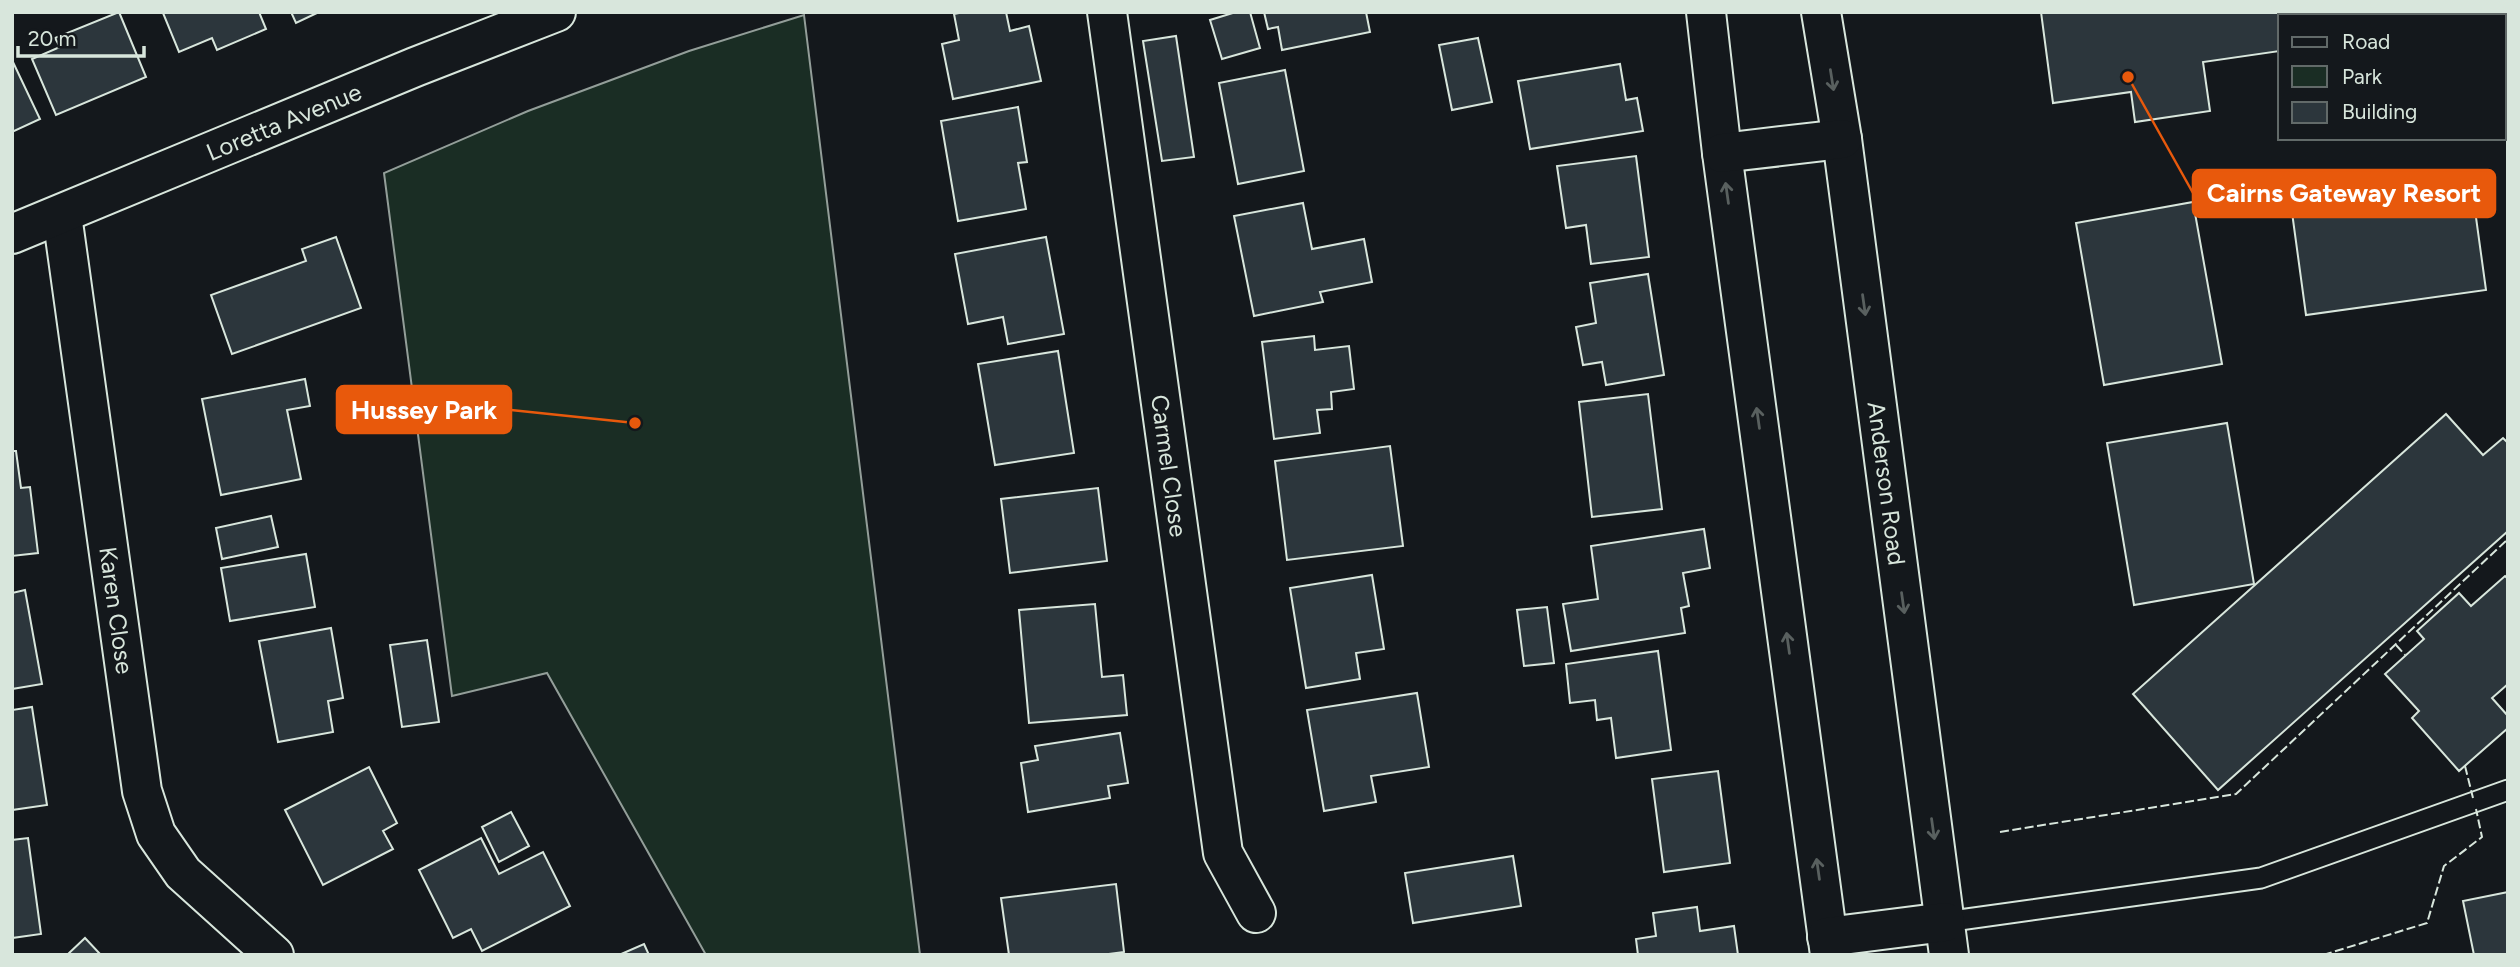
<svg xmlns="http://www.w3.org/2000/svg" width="2520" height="967" font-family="Figtree,sans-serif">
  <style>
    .green { fill: #1a2d24; stroke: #939e99; stroke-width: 2 }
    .building { fill: #2c363c; stroke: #d8e6dc; stroke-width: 2 }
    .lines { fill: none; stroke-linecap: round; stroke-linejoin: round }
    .service-casing { stroke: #d8e6dc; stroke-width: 23 }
    .minor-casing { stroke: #d8e6dc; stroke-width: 42 }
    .tertiary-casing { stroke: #d8e6dc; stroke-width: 42 }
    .service { stroke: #14181c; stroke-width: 19 }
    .minor { stroke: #14181c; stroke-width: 38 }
    .tertiary { stroke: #14181c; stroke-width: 38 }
    .fence { stroke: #d8e6dc; stroke-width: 2; stroke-dasharray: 9 3.5; stroke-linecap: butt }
    .oneway { stroke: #59605f }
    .labels { text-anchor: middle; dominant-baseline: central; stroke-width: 5; stroke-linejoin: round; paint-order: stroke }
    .street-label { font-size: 24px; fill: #d8e6dc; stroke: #14181c }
    .leader { fill: none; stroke: #e8590c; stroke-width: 2.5 }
    .callout-dot { fill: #e8590c; stroke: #14181c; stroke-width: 2.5 }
    .callout { fill: #e8590c; stroke: #e8590c; stroke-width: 2.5 }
    .callout-label { font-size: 26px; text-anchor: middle; font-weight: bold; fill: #fff }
  </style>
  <rect width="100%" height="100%" fill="#14181c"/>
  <path class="green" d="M804,15L920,955H706L547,673L452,696L384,173L528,111L689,51Z"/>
  <g class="building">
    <path d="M119,12L146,77L56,115L32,59L60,47L55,38Z"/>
    <path d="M165,12H259L266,29L217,50L212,38L179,52L163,13Z"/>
    <path d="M291,12H319L296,23Z"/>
    <path d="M964,12H1006L1010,31L1029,26L1041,81L953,99L942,44L959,40L954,14Z"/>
    <path d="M1236,12H1250L1260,48L1222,59L1210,20Z"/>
    <path d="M1264,12H1366L1370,32L1282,50L1278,27L1268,29Z"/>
    <path d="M2041,12H2324V16H2280V51L2203,62L2210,111L2135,122L2131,92L2053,103Z"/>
    <path d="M2408,12H2508V64L2504,71V16H2406Z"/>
    <path d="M1176,36L1194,157L1162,161L1143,41Z"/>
    <path d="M1478,38L1492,102L1452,110L1439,45Z"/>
    <path d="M12,60L40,119L12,132Z"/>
    <path d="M1620,64L1626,100L1637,98L1643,131L1530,149L1518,81Z"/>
    <path d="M1285,70L1304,171L1238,184L1219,83Z"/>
    <path d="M1018,107L1027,162L1018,163L1026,209L958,221L941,121Z"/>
    <path d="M1636,156L1649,257L1591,264L1586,225L1566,228L1557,166Z"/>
    <path d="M2471,181L2486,290L2306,315L2291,205Z"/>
    <path d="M2193,202L2222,364L2104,385L2076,223Z"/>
    <path d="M1303,203L1312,249L1364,239L1372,282L1320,292L1323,302L1254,316L1234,216Z"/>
    <path d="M336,237L361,308L232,354L211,295L306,261L302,249Z"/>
    <path d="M1046,237L1064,334L1008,344L1003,317L968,324L955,254Z"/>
    <path d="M1648,274L1664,375L1606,385L1602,362L1583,365L1576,327L1596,323L1590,283Z"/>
    <path d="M1314,336L1315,350L1349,346L1354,389L1331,392L1332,409L1317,410L1320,433L1274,439L1262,342Z"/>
    <path d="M1058,351L1074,453L995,465L978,364Z"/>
    <path d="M305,379L310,406L287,410L301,479L221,495L202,399Z"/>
    <path d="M1648,394L1662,509L1592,517L1579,402Z"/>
    <path d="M2446,414L2483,455L2503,438L2508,443V531L2218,790L2133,694Z"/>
    <path d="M2227,423L2254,584L2134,605L2107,443Z"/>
    <path d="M1390,446L1403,546L1287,560L1275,461Z"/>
    <path d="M12,451H16L21,488L30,487L38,553L12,556Z"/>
    <path d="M1098,488L1107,561L1010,573L1001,499Z"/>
    <path d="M271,516L278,547L222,559L216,528Z"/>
    <path d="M1704,529L1710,568L1683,573L1689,606L1681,608L1685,633L1571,651L1563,604L1598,599L1591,546Z"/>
    <path d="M306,554L315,607L230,621L221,568Z"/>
    <path d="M1372,575L1384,649L1356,653L1360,679L1306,688L1290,588Z"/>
    <path d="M2505,576L2508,579V684L2492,698L2508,716V728L2459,771L2412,718L2419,711L2385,674L2424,639L2417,631L2459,593L2471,606Z"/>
    <path d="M25,590L42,684L12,689V593Z"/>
    <path d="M1095,604L1102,677L1123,675L1127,715L1029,723L1019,610Z"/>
    <path d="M1547,607L1554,663L1524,666L1517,610Z"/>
    <path d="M331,628L343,698L328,701L333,732L278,742L259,641Z"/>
    <path d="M427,640L439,722L402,727L390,645Z"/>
    <path d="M1658,651L1671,750L1616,758L1611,718L1597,720L1595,700L1570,703L1566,664Z"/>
    <path d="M1417,693L1429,767L1371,776L1376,802L1324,811L1307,710Z"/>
    <path d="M32,707L47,805L12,810V710Z"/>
    <path d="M1120,733L1128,783L1108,786L1110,798L1028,812L1021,763L1038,760L1035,746Z"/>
    <path d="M369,767L397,823L383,831L393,849L323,885L285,810Z"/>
    <path d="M1718,771L1730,863L1664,872L1652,779Z"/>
    <path d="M511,812L529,846L499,862L482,827Z"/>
    <path d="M28,838L41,934L12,938V840Z"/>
    <path d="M481,838L499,874L543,852L570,906L482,951L471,929L453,938L419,870Z"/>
    <path d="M1513,856L1521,906L1413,923L1405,873Z"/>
    <path d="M1116,884L1124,952L1101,955H1009L1001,898Z"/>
    <path d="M2508,892V955H2474L2463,901Z"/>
    <path d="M1697,907L1700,931L1734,926L1738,955H1638L1636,939L1656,936L1653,913Z"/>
    <path d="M85,938L101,955H67Z"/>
    <path d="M644,944L649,955H619Z"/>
  </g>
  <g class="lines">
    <g class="service-casing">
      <path id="service" d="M1945,922L2261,878L2508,790"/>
    </g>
    <g class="minor-casing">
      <g id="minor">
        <path id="s1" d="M1107,12L1223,853L1256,913"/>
        <path id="s2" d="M62,215L142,791L156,834L183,873L274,955"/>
        <path id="s3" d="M12,234L415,67L556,12"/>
      </g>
    </g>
    <g class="tertiary-casing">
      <g id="tertiary">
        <path d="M1706,12L1722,153L1830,955"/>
        <path id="s4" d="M1821,12L1842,139L1949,955"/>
        <path d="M1722,153L1842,139"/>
        <path d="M1827,937L1945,922"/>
      </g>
    </g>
    <use href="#service" class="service"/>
    <use href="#minor" class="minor"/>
    <use href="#tertiary" class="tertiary"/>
    <g class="fence">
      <path d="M2396,645L2405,655"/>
      <path d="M2465,766L2473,798"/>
      <path d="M2000,832L2236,794L2508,539"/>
      <path d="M2323,955L2427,923L2444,866L2482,837L2476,809"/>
    </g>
  </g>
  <defs><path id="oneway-shaft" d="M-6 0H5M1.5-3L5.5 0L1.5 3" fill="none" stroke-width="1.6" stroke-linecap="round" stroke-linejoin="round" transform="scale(1.75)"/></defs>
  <g class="oneway">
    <use href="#oneway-shaft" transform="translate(1832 80) rotate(81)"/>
    <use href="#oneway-shaft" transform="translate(1727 193) rotate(-98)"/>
    <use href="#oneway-shaft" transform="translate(1864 305) rotate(82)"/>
    <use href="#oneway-shaft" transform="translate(1758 418) rotate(-98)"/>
    <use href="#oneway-shaft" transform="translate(1903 603) rotate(82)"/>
    <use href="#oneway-shaft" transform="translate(1788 643) rotate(-98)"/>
    <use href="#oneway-shaft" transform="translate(1933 829) rotate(82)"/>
    <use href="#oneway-shaft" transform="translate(1818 869) rotate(-98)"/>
  </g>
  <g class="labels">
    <g class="street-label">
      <text stroke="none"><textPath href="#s3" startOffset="294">Loretta Avenue</textPath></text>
      <text stroke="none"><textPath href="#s1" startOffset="458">Carmel Close</textPath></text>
      <text stroke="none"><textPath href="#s4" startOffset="476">Anderson Road</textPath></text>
      <text stroke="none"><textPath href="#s2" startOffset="399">Karen Close</textPath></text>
    </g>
  </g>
  <path class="leader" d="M2128 77L2193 193M635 423L511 410"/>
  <g class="callout-dot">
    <circle cx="2128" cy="77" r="7"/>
    <circle cx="635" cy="423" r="7"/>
  </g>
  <g class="callout">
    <rect x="2193" y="170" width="302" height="47" rx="7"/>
    <rect x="337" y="386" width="174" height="47" rx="7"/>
  </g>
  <g class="callout-label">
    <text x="2344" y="202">Cairns Gateway Resort</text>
    <text x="424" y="419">Hussey Park</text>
  </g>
  <rect width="2520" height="967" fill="none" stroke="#d8e6dc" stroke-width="28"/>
  <rect x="2278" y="14" width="228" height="126" fill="#14181c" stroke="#626a69" stroke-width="2"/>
  <rect x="2292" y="37" width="35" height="10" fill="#14181c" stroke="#626a69" stroke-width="2"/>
  <text x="2342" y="49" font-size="21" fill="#d8e6dc">Road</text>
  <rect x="2292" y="66" width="35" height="21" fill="#1a2d24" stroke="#626a69" stroke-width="2"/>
  <text x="2342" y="84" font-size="21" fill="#d8e6dc">Park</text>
  <rect x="2292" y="102" width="35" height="21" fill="#2c363c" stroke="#626a69" stroke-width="2"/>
  <text x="2342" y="119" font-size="21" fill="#d8e6dc">Building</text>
  <path d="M18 46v10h126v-10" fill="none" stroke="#d8e6dc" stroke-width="3.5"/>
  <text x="28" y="46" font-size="21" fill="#d8e6dc" stroke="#14181c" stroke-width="5" paint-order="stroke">20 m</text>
</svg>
